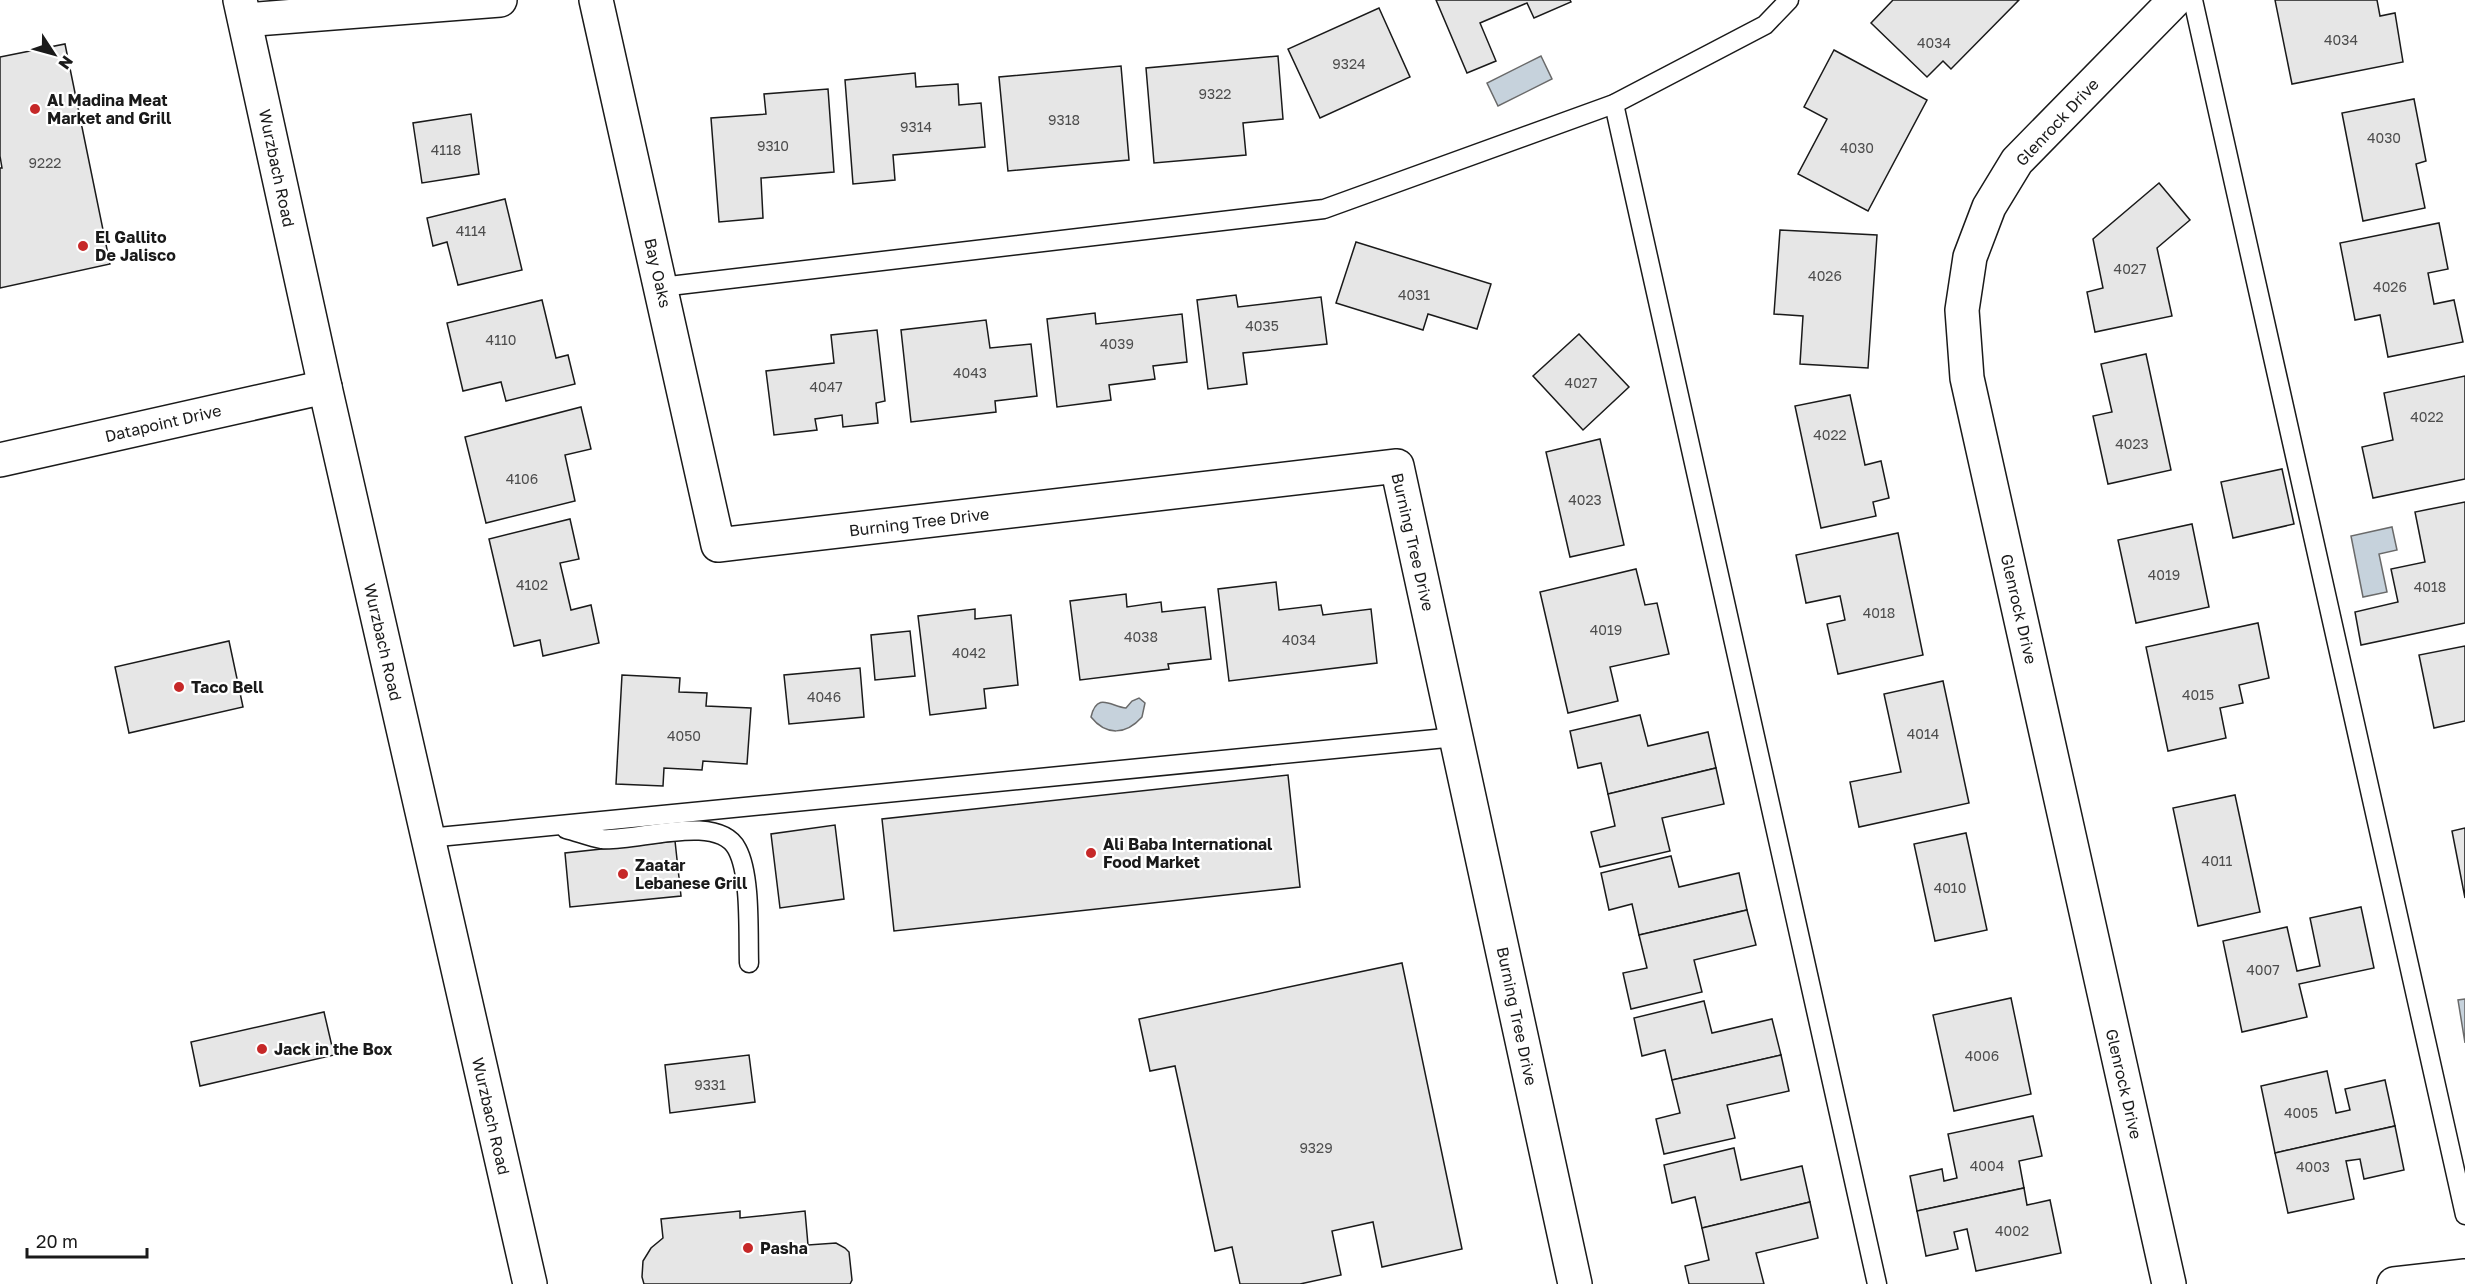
<svg xmlns="http://www.w3.org/2000/svg" width="2465" height="1284" font-family="'Golos Text',sans-serif">
  <style>
    .water { fill: #c6d2dc; stroke: #6a6a6a; stroke-width: 1.5 }
    .building { fill: #e6e6e6; stroke: #1a1a1a; stroke-width: 1.5 }
    .lines { fill: none; stroke-linecap: round; stroke-linejoin: round }
    .lane-casing { stroke: #1a1a1a; stroke-width: 21 }
    .street-casing { stroke: #1a1a1a; stroke-width: 36 }
    .primary-casing { stroke: #1a1a1a; stroke-width: 36 }
    .lane { stroke: #fff; stroke-width: 18 }
    .street { stroke: #fff; stroke-width: 33 }
    .primary { stroke: #fff; stroke-width: 33 }
    .poi-dot { fill: #c62828; stroke: #fff; stroke-width: 2 }
    .labels { text-anchor: middle; dominant-baseline: central; stroke-width: 4.5; stroke-linejoin: round; paint-order: stroke }
    .number-label { font-size: 14px; fill: #4d4d4d }
    .poi-label { font-size: 16px; font-weight: bold; fill: #1a1a1a; stroke: #fff; text-anchor: start }
    .street-label { font-size: 16px; fill: #1a1a1a; stroke: #fff }
  </style>
  <rect width="100%" height="100%" fill="#fff"/>
  <g class="water">
    <path d="M1541,56L1552,79L1498,106L1487,83Z"/>
    <path d="M2392,527L2397,550L2379,554L2387,592L2363,597L2351,536Z"/>
    <path d="M1139,698L1145,703L1142,717C1126,735 1106,736 1091,717C1097,691 1112,707 1126,708L1132,701Z"/>
    <path d="M2465,999V1043L2458,1000Z"/>
  </g>
  <g class="building">
    <path d="M1436,0H1570L1571,2L1534,18L1527,3L1480,23L1496,61L1467,73Z"/>
    <path d="M1893,0H2019L1951,69L1943,61L1927,77L1871,23Z"/>
    <path d="M2275,0H2377L2380,16L2395,13L2403,62L2292,84Z"/>
    <path d="M1379,8L1410,77L1320,118L1288,49Z"/>
    <path d="M65,44L110,264L0,288V168H2L0,156V57Z"/>
    <path d="M1834,50L1927,100L1868,211L1798,174L1827,119L1804,107Z"/>
    <path d="M1278,56L1283,119L1243,123L1246,155L1154,163L1146,68Z"/>
    <path d="M1121,66L1129,160L1008,171L999,77Z"/>
    <path d="M915,73L916,87L958,84L959,105L981,103L985,147L893,155L895,180L853,184L845,80Z"/>
    <path d="M828,89L834,172L761,178L763,218L719,222L711,118L766,114L764,94Z"/>
    <path d="M2414,99L2426,161L2416,164L2425,208L2363,221L2342,113Z"/>
    <path d="M471,114L479,174L422,183L413,123Z"/>
    <path d="M2159,183L2190,220L2157,248L2172,316L2095,332L2087,292L2103,288L2093,239Z"/>
    <path d="M505,199L522,270L458,285L447,242L433,246L427,218Z"/>
    <path d="M2439,223L2448,269L2428,273L2434,304L2454,300L2463,342L2388,357L2380,315L2355,320L2340,243Z"/>
    <path d="M1780,230L1877,235L1868,368L1800,364L1803,316L1774,314Z"/>
    <path d="M1356,242L1491,284L1477,329L1428,314L1423,330L1336,303Z"/>
    <path d="M1236,295L1238,307L1321,297L1327,344L1243,353L1247,384L1208,389L1197,300Z"/>
    <path d="M542,300L556,358L568,355L575,384L506,401L501,382L463,391L447,323Z"/>
    <path d="M1095,313L1096,324L1182,314L1187,362L1153,366L1155,379L1109,385L1111,400L1057,407L1047,319Z"/>
    <path d="M986,320L990,348L1031,344L1037,396L995,401L996,412L911,422L901,330Z"/>
    <path d="M877,330L885,401L876,403L878,423L843,427L842,415L815,419L817,430L774,435L766,371L834,363L831,335Z"/>
    <path d="M1579,334L1629,387L1583,430L1533,376Z"/>
    <path d="M2146,354L2171,470L2108,484L2093,416L2112,412L2101,364Z"/>
    <path d="M2465,376V479L2373,498L2362,447L2393,440L2384,393Z"/>
    <path d="M1850,395L1865,465L1881,461L1889,498L1873,502L1876,516L1821,528L1795,406Z"/>
    <path d="M581,407L591,449L565,455L575,501L486,523L465,437Z"/>
    <path d="M1600,439L1624,545L1570,557L1546,452Z"/>
    <path d="M2282,469L2294,524L2233,538L2221,482Z"/>
    <path d="M2465,502V623L2361,645L2355,612L2398,602L2391,569L2425,562L2415,512Z"/>
    <path d="M570,519L579,559L560,563L571,610L591,605L599,643L543,656L540,640L514,646L489,539Z"/>
    <path d="M2192,524L2209,607L2136,623L2118,540Z"/>
    <path d="M1898,533L1923,655L1838,674L1827,624L1845,620L1840,596L1806,603L1796,555Z"/>
    <path d="M1636,569L1645,605L1657,603L1669,654L1610,667L1618,701L1568,713L1540,592Z"/>
    <path d="M1276,582L1279,610L1321,605L1323,615L1371,609L1377,663L1229,681L1218,589Z"/>
    <path d="M1126,594L1127,607L1161,602L1162,612L1205,607L1211,659L1168,664L1169,669L1080,680L1070,601Z"/>
    <path d="M975,609V619L1011,615L1018,685L984,689L986,708L930,715L918,616Z"/>
    <path d="M2258,623L2269,678L2239,685L2243,703L2220,708L2226,738L2168,751L2146,647Z"/>
    <path d="M910,631L915,676L875,680L871,635Z"/>
    <path d="M229,641L243,707L129,733L115,667Z"/>
    <path d="M2465,646V721L2434,728L2419,655Z"/>
    <path d="M860,668L864,717L789,724L784,675Z"/>
    <path d="M622,675L680,678L679,692L707,693L706,706L751,708L747,764L703,761L702,770L664,768L663,786L616,784Z"/>
    <path d="M1943,681L1969,803L1859,827L1850,782L1901,772L1884,694Z"/>
    <path d="M1640,715L1648,746L1708,732L1716,768L1608,794L1601,763L1578,768L1570,731Z"/>
    <path d="M1716,768L1724,804L1662,818L1670,851L1600,867L1591,832L1615,826L1608,794Z"/>
    <path d="M1288,775L1300,887L894,931L882,819Z"/>
    <path d="M2235,795L2260,912L2198,926L2173,808Z"/>
    <path d="M835,825L844,899L780,908L771,834Z"/>
    <path d="M2465,828V898L2452,831Z"/>
    <path d="M1966,833L1987,930L1935,941L1914,844Z"/>
    <path d="M675,841L681,896L570,907L565,853Z"/>
    <path d="M1671,856L1679,887L1739,873L1747,910L1639,935L1632,904L1609,910L1601,873Z"/>
    <path d="M2361,907L2374,968L2299,984L2307,1017L2242,1032L2223,941L2287,927L2297,971L2320,966L2310,918Z"/>
    <path d="M1747,910L1756,945L1694,960L1702,992L1631,1009L1623,973L1647,968L1639,935Z"/>
    <path d="M1402,963L1462,1249L1382,1267L1373,1222L1332,1231L1341,1275L1300,1284H1240L1232,1247L1215,1251L1175,1066L1150,1071L1139,1019Z"/>
    <path d="M2011,998L2031,1094L1954,1111L1933,1015Z"/>
    <path d="M1704,1001L1712,1033L1772,1019L1781,1055L1672,1080L1665,1050L1642,1056L1634,1018Z"/>
    <path d="M324,1012L334,1055L200,1086L191,1042Z"/>
    <path d="M749,1055L755,1102L670,1113L665,1065Z"/>
    <path d="M1781,1055L1789,1091L1727,1105L1735,1138L1664,1154L1656,1119L1680,1113L1672,1080Z"/>
    <path d="M2327,1071L2336,1113L2350,1110L2345,1089L2385,1080L2395,1126L2275,1153L2261,1086Z"/>
    <path d="M2033,1116L2042,1156L2019,1161L2024,1188L1917,1211L1910,1176L1942,1169L1944,1181L1957,1178L1948,1134Z"/>
    <path d="M2395,1126L2404,1170L2364,1179L2360,1159L2346,1161L2354,1199L2288,1213L2275,1153Z"/>
    <path d="M1734,1148L1741,1180L1802,1166L1810,1202L1702,1228L1695,1197L1672,1203L1664,1165Z"/>
    <path d="M2024,1188L2027,1205L2050,1200L2061,1253L1976,1271L1967,1229L1954,1232L1958,1249L1926,1256L1917,1211Z"/>
    <path d="M1810,1202L1818,1238L1756,1253L1764,1284H1689L1685,1266L1709,1260L1702,1228Z"/>
    <path d="M740,1211V1218L805,1211L808,1245L836,1243L845,1248L849,1252L852,1280L850,1284H644L642,1277L643,1261L651,1248L663,1238L661,1219Z"/>
  </g>
  <g class="lines">
    <g class="lane-casing">
      <g id="lane">
        <path d="M2193,0L2465,1215"/>
        <path d="M1614,104L1877,1284"/>
        <path d="M661,287L1324,209L1614,104L1765,25L1789,0"/>
        <path d="M566,829C578,832 590,837 602,839C636,842 718,812 737,849C751,875 748,932 749,963"/>
        <path d="M428,838L1456,737"/>
      </g>
    </g>
    <g class="street-casing">
      <g id="street">
        <path d="M596,0L718,545L1397,466L1575,1284"/>
        <path d="M245,20L500,0"/>
        <path d="M0,460L325,387"/>
        <path d="M2169,1284L1967,378L1962,310L1970,257L1989,207L2017,161L2175,0"/>
        <path d="M2394,1284L2465,1276"/>
      </g>
    </g>
    <g class="primary-casing">
      <path id="primary" d="M240,0L325,387L530,1284"/>
    </g>
    <use href="#lane" class="lane"/>
    <use href="#street" class="street"/>
    <use href="#primary" class="primary"/>
  </g>
  <g class="poi-dot">
    <circle cx="35" cy="109" r="6"/>
    <circle cx="83" cy="246" r="6"/>
    <circle cx="179" cy="687" r="6"/>
    <circle cx="1091" cy="853" r="6"/>
    <circle cx="623" cy="874" r="6"/>
    <circle cx="262" cy="1049" r="6"/>
    <circle cx="748" cy="1248" r="6"/>
  </g>
  <g class="labels">
    <g class="number-label">
      <text x="2341" y="39">4034</text>
      <text x="1934" y="42">4034</text>
      <text x="1349" y="63">9324</text>
      <text x="1215" y="93">9322</text>
      <text x="1064" y="119">9318</text>
      <text x="916" y="126">9314</text>
      <text x="2384" y="137">4030</text>
      <text x="773" y="145">9310</text>
      <text x="1857" y="147">4030</text>
      <text x="446" y="149">4118</text>
      <text x="45" y="162">9222</text>
      <text x="471" y="230">4114</text>
      <text x="2130" y="268">4027</text>
      <text x="1825" y="275">4026</text>
      <text x="2390" y="286">4026</text>
      <text x="1414" y="294">4031</text>
      <text x="1262" y="325">4035</text>
      <text x="501" y="339">4110</text>
      <text x="1117" y="343">4039</text>
      <text x="970" y="372">4043</text>
      <text x="1581" y="382">4027</text>
      <text x="826" y="386">4047</text>
      <text x="2427" y="416">4022</text>
      <text x="1830" y="434">4022</text>
      <text x="2132" y="443">4023</text>
      <text x="522" y="478">4106</text>
      <text x="1585" y="499">4023</text>
      <text x="2164" y="574">4019</text>
      <text x="532" y="584">4102</text>
      <text x="2430" y="586">4018</text>
      <text x="1879" y="612">4018</text>
      <text x="1606" y="629">4019</text>
      <text x="1141" y="636">4038</text>
      <text x="1299" y="639">4034</text>
      <text x="969" y="652">4042</text>
      <text x="2198" y="694">4015</text>
      <text x="824" y="696">4046</text>
      <text x="1923" y="733">4014</text>
      <text x="684" y="735">4050</text>
      <text x="2217" y="860">4011</text>
      <text x="1950" y="887">4010</text>
      <text x="2263" y="969">4007</text>
      <text x="1982" y="1055">4006</text>
      <text x="710" y="1084">9331</text>
      <text x="2301" y="1112">4005</text>
      <text x="1316" y="1147">9329</text>
      <text x="1987" y="1165">4004</text>
      <text x="2313" y="1166">4003</text>
      <text x="2012" y="1230">4002</text>
    </g>
    <g class="poi-label">
      <text x="47" y="100">Al Madina Meat<tspan x="47" dy="18">Market and Grill</tspan></text>
      <text x="95" y="237">El Gallito<tspan x="95" dy="18">De Jalisco</tspan></text>
      <text x="191" y="687">Taco Bell</text>
      <text x="1103" y="844">Ali Baba International<tspan x="1103" dy="18">Food Market</tspan></text>
      <text x="635" y="865">Zaatar<tspan x="635" dy="18">Lebanese Grill</tspan></text>
      <text x="274" y="1049">Jack in the Box</text>
      <text x="760" y="1248">Pasha</text>
    </g>
    <g class="street-label">
      <text transform="translate(2057 122) rotate(-47)">Glenrock Drive</text>
      <text transform="translate(277 168) rotate(78)">Wurzbach Road</text>
      <text transform="translate(658 273) rotate(77)">Bay Oaks</text>
      <text transform="translate(163 423) rotate(-13)">Datapoint Drive</text>
      <text transform="translate(919 522) rotate(-7)">Burning Tree Drive</text>
      <text transform="translate(1413 542) rotate(77)">Burning Tree Drive</text>
      <text transform="translate(2019 609) rotate(77)">Glenrock Drive</text>
      <text transform="translate(383 642) rotate(77)">Wurzbach Road</text>
      <text transform="translate(1517 1016) rotate(78)">Burning Tree Drive</text>
      <text transform="translate(2124 1084) rotate(77)">Glenrock Drive</text>
      <text transform="translate(491 1116) rotate(77)">Wurzbach Road</text>
    </g>
  </g>
  <g transform="translate(54 54) rotate(126)" stroke="#ffffff" stroke-width="4.5" paint-order="stroke">
  <path d="M0-4.5L10 22L0 15L-10 22Z" fill="#1a1a1a"/>
  <text y="-9" font-size="16" font-weight="bold" text-anchor="middle" fill="#1a1a1a">N</text>
  </g>
  <path d="M27 1248v9h120v-9" fill="none" stroke="#1a1a1a" stroke-width="3"/>
  <text x="36" y="1248" font-size="18" fill="#1a1a1a" stroke="#ffffff" stroke-width="4.5" paint-order="stroke">20 m</text>
</svg>
